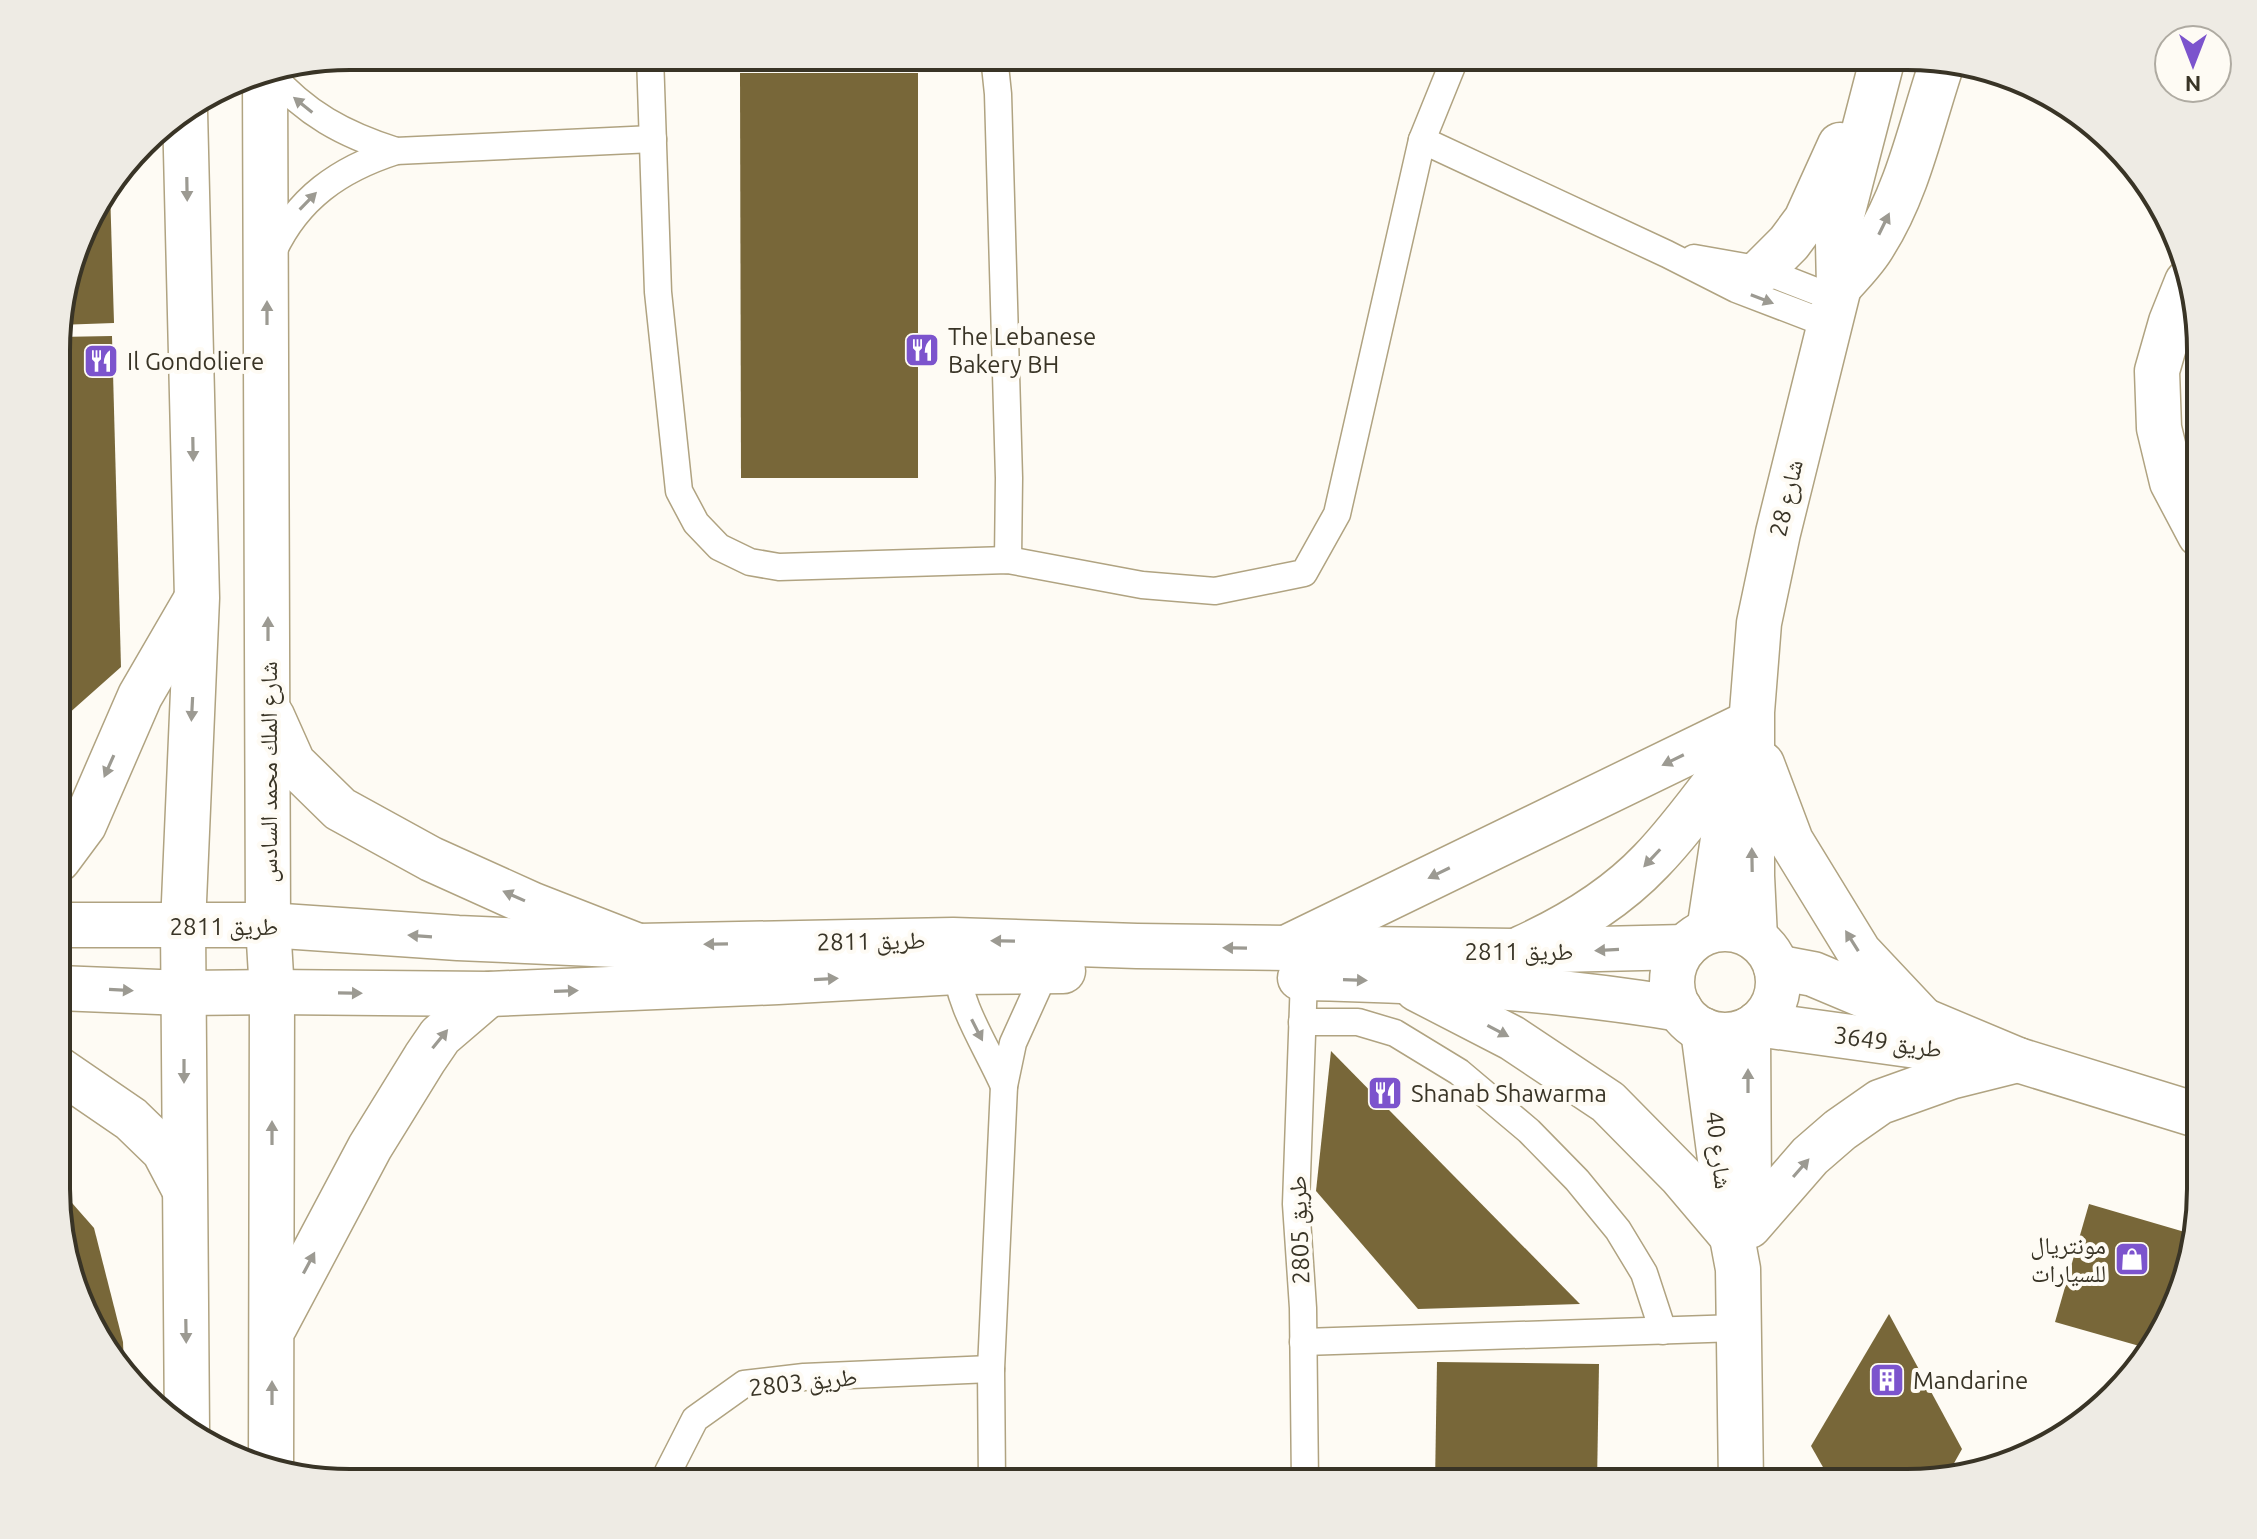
<svg xmlns="http://www.w3.org/2000/svg" width="2257" height="1539" font-family="Ubuntu,'Noto Naskh Arabic',sans-serif">
  <style>
    .building { fill: #786739 }
    .lines { fill: none; stroke-linecap: round; stroke-linejoin: round }
    .service-casing { stroke: #b0a381; stroke-width: 29 }
    .minor-casing { stroke: #b0a381; stroke-width: 47 }
    .tertiary-casing { stroke: #b0a381; stroke-width: 47 }
    .secondary-casing { stroke: #b0a381; stroke-width: 47 }
    .service { stroke: #fff; stroke-width: 26 }
    .minor { stroke: #fff; stroke-width: 44 }
    .tertiary { stroke: #fff; stroke-width: 44 }
    .secondary { stroke: #fff; stroke-width: 44 }
    .oneway { fill: #9c9a92 }
    .labels { text-anchor: middle; dominant-baseline: central; stroke-width: 8; stroke-linejoin: round; paint-order: stroke }
    .poi-label { font-size: 24px; fill: #393426; stroke: #fefbf4; text-anchor: start }
    .street-label { font-size: 24px; fill: #393426; stroke: #fefbf4 }
    .rim { fill: none; stroke: #393426; stroke-width: 4 }
  </style>
  <rect width="100%" height="100%" fill="#fefbf4"/>
  <g class="building">
    <path d="M364,56H562L561,72L384,69Z"/>
    <path d="M740,73H918V478H741Z"/>
    <path d="M110,189L114,323L58,325V312L87,219Z"/>
    <path d="M112,336L121,667L58,723V337Z"/>
    <path d="M1331,1051L1580,1304L1418,1309L1316,1191Z"/>
    <path d="M58,1187L94,1228L123,1342L124,1368L95,1336L58,1227Z"/>
    <path d="M2089,1204L2195,1235L2185,1284L2150,1349L2055,1322Z"/>
    <path d="M1889,1314L1962,1449L1948,1474L1908,1483H1832L1811,1446Z"/>
    <path d="M1437,1362L1599,1364L1597,1483H1435Z"/>
  </g>
  <g class="lines">
    <g class="service-casing">
      <g id="service">
        <path d="M650,56L658,292L679,491L696,523L719,547L750,562L779,567L1008,560L1142,585L1215,591L1304,573L1337,514L1422,140L1667,254L1736,289L1830,325"/>
        <path d="M994,56L998,94L1009,478L1008,560"/>
        <path d="M269,72C306,114 343,134 396,151"/>
        <path d="M1422,140L1456,56"/>
        <path d="M272,254C297,198 340,169 396,151L653,139"/>
        <path d="M1694,258L1762,270L1836,299"/>
        <path d="M955,960C958,1006 986,1045 1004,1086"/>
        <path d="M1304,978L1296,1204L1303,1308L1305,1483"/>
        <path d="M1302,1022H1358L1395,1033L1459,1072L1529,1131L1577,1180L1618,1230L1644,1273L1663,1331"/>
        <path d="M1303,1342L1738,1328"/>
        <path d="M667,1483L668,1472L695,1419L744,1384L804,1377L991,1369"/>
        <path d="M992,1483L991,1369L1004,1086L1013,1043L1046,970V963"/>
      </g>
    </g>
    <g class="minor-casing">
      <g id="minor">
        <path d="M2187,282L2171,322L2157,371L2159,428L2172,482L2200,535"/>
        <path d="M1776,967L1813,974L2018,1060L2200,1116"/>
        <path d="M1757,1024L1960,1052"/>
        <path d="M1703,1030L1726,1205L1738,1269L1741,1483"/>
        <path d="M1748,1030L1749,1200"/>
        <path d="M1749,1226L1810,1156L1840,1130L1880,1102L1950,1077L2018,1060"/>
      </g>
    </g>
    <g class="tertiary-casing">
      <g id="tertiary">
        <path d="M1762,270L1789,243L1806,220L1840,145"/>
        <path d="M1839,287C1851,273 1865,260 1874,244C1909,189 1922,121 1943,60"/>
        <path d="M1762,764L1791,841L1859,952L1923,1020"/>
        <path d="M58,925H268L458,938L638,946L953,940L1137,946L1514,951L1685,947"/>
        <circle cx="1725" cy="982" r="53"/>
        <path d="M1709,931L1731,786"/>
        <path d="M1755,938L1752,876V712L1759,623L1778,533L1839,287L1838,243L1842,215L1883,57"/>
        <path d="M1292,945L1743,726"/>
        <path d="M1522,948C1568,927 1616,898 1651,861C1682,829 1709,790 1737,754"/>
        <path d="M1300,978C1427,980 1555,988 1680,1009"/>
        <path d="M58,988L184,993L272,992L489,994L778,982L956,972L1063,971"/>
        <path d="M1417,989L1512,1038L1608,1102L1681,1176L1731,1235"/>
      </g>
    </g>
    <g class="secondary-casing">
      <g id="secondary">
        <path d="M265,73L268,925L272,992L271,1471"/>
        <path d="M185,111L197,598L183,925L187,1431"/>
        <path d="M272,716L293,763L340,809L431,859L533,905L638,946"/>
        <path d="M58,860L84,825L140,696L194,603"/>
        <path d="M58,1069L131,1119L164,1151L184,1189"/>
        <path d="M275,1326L370,1147L425,1058L440,1036L489,994"/>
      </g>
    </g>
    <use href="#service" class="service"/>
    <use href="#minor" class="minor"/>
    <use href="#tertiary" class="tertiary"/>
    <use href="#secondary" class="secondary"/>
  </g>
  <defs><path id="oneway-solid" d="M-6-.8H1V-3.2L6.5 0L1 3.2V.8H-6Z" transform="scale(2)"/></defs>
  <g class="oneway">
    <use href="#oneway-solid" transform="translate(303 105) rotate(-141)"/>
    <use href="#oneway-solid" transform="translate(187 189) rotate(89)"/>
    <use href="#oneway-solid" transform="translate(308 201) rotate(-46)"/>
    <use href="#oneway-solid" transform="translate(1884 224) rotate(-64)"/>
    <use href="#oneway-solid" transform="translate(1762 299) rotate(21)"/>
    <use href="#oneway-solid" transform="translate(267 313) rotate(-90)"/>
    <use href="#oneway-solid" transform="translate(193 449) rotate(89)"/>
    <use href="#oneway-solid" transform="translate(268 629) rotate(-90)"/>
    <use href="#oneway-solid" transform="translate(192 709) rotate(93)"/>
    <use href="#oneway-solid" transform="translate(1673 760) rotate(154)"/>
    <use href="#oneway-solid" transform="translate(109 766) rotate(114)"/>
    <use href="#oneway-solid" transform="translate(1652 858) rotate(133)"/>
    <use href="#oneway-solid" transform="translate(1752 860) rotate(-91)"/>
    <use href="#oneway-solid" transform="translate(1439 873) rotate(154)"/>
    <use href="#oneway-solid" transform="translate(514 896) rotate(-156)"/>
    <use href="#oneway-solid" transform="translate(420 936) rotate(-176)"/>
    <use href="#oneway-solid" transform="translate(1003 941) rotate(-179)"/>
    <use href="#oneway-solid" transform="translate(1852 941) rotate(-122)"/>
    <use href="#oneway-solid" transform="translate(716 944) rotate(179)"/>
    <use href="#oneway-solid" transform="translate(1235 948) rotate(-179)"/>
    <use href="#oneway-solid" transform="translate(1607 950) rotate(177)"/>
    <use href="#oneway-solid" transform="translate(826 979) rotate(-3)"/>
    <use href="#oneway-solid" transform="translate(1355 980) rotate(2)"/>
    <use href="#oneway-solid" transform="translate(121 990) rotate(3)"/>
    <use href="#oneway-solid" transform="translate(566 991) rotate(-2)"/>
    <use href="#oneway-solid" transform="translate(350 993) rotate(1)"/>
    <use href="#oneway-solid" transform="translate(977 1030) rotate(63)"/>
    <use href="#oneway-solid" transform="translate(1498 1031) rotate(28)"/>
    <use href="#oneway-solid" transform="translate(440 1039) rotate(-51)"/>
    <use href="#oneway-solid" transform="translate(184 1071) rotate(90)"/>
    <use href="#oneway-solid" transform="translate(1748 1081) rotate(-90)"/>
    <use href="#oneway-solid" transform="translate(272 1133) rotate(-90)"/>
    <use href="#oneway-solid" transform="translate(1801 1168) rotate(-49)"/>
    <use href="#oneway-solid" transform="translate(309 1263) rotate(-62)"/>
    <use href="#oneway-solid" transform="translate(186 1331) rotate(89)"/>
    <use href="#oneway-solid" transform="translate(272 1393) rotate(-90)"/>
  </g>
  <defs>
    <g id="restaurant-square" transform="scale(1.8)"><rect x="-9" y="-9" width="18" height="18" rx="4" fill="#7c54cd" stroke="#fefbf4"/><path d="M-5-6h1v4h1v-4h1v4h1v-4h1v5L-1.5 .5V6h-2V.5L-5-1ZM5-6V6H3V1.5H1.5Q1.5-4 5-6Z" fill="#fff"/></g>
    <g id="shop-square" transform="scale(1.8)"><rect x="-9" y="-9" width="18" height="18" rx="4" fill="#7c54cd" stroke="#fefbf4"/><path d="M-5-2.5h2.3a2.7 3.5 0 0 1 5.4 0H5L5.5 6h-11ZM-1.5-2.5h3a1.5 2.3 0 0 0-3 0Z" fill="#fff"/></g>
    <g id="building-square" transform="scale(1.8)"><rect x="-9" y="-9" width="18" height="18" rx="4" fill="#7c54cd" stroke="#fefbf4"/><path d="M-4-6H4V6H1V3H-1V6H-4ZM-2.5-4.3h1.7v1.8h-1.7ZM.8-4.3h1.7v1.8H.8ZM-2.5-1h1.7V.8h-1.7ZM.8-1h1.7V.8H.8Z" fill="#fff"/></g>
  </defs>
  <g fill-rule="evenodd">
    <use href="#restaurant-square" x="922" y="350"/>
    <use href="#restaurant-square" x="101" y="361"/>
    <use href="#restaurant-square" x="1385" y="1093"/>
    <use href="#shop-square" x="2132" y="1259"/>
    <use href="#building-square" x="1887" y="1380"/>
  </g>
  <g class="labels">
    <g class="poi-label">
      <text x="948" y="336">The Lebanese<tspan x="948" dy="28">Bakery BH</tspan></text>
      <text x="127" y="361">Il Gondoliere</text>
      <text x="1411" y="1093">Shanab Shawarma</text>
      <text x="2106" y="1245" text-anchor="end">مونتريال<tspan x="2106" dy="28">للسيارات</tspan></text>
      <text x="1913" y="1380">Mandarine</text>
    </g>
    <g class="street-label">
      <text transform="translate(1786 498) rotate(-77)">شارع 28</text>
      <text transform="translate(268 772) rotate(-90)">شارع الملك محمد السادس</text>
      <text x="224" y="926">طريق 2811</text>
      <text transform="translate(871 941) rotate(-1)">طريق 2811</text>
      <text x="1519" y="951">طريق 2811</text>
      <text transform="translate(1888 1042) rotate(8)">طريق 3649</text>
      <text transform="translate(1719 1150) rotate(83)">شارع 40</text>
      <text transform="translate(1299 1230) rotate(-92)">طريق 2805</text>
      <text transform="translate(803 1382) rotate(-6)">طريق 2803</text>
    </g>
  </g>
  <path d="M0 0H2257V1539H0ZM350 70H1907A280 280 0 0 1 2187 350V1189A280 280 0 0 1 1907 1469H350A280 280 0 0 1 70 1189V350A280 280 0 0 1 350 70Z" fill="#eeebe4" fill-rule="evenodd"/>
  <path class="rim" d="M350 70H1907A280 280 0 0 1 2187 350V1189A280 280 0 0 1 1907 1469H350A280 280 0 0 1 70 1189V350A280 280 0 0 1 350 70Z"/>
  <g transform="translate(2193 64) rotate(180)"><circle r="38" fill="#fefbf4" stroke="#afaba2" stroke-width="2"/>
  <path d="M0-6L14 30L0 20L-14 30Z" fill="#7c54cd"/>
  <text y="-12" font-size="22" font-weight="bold" text-anchor="middle" fill="#393426">N</text>
  </g>
</svg>
